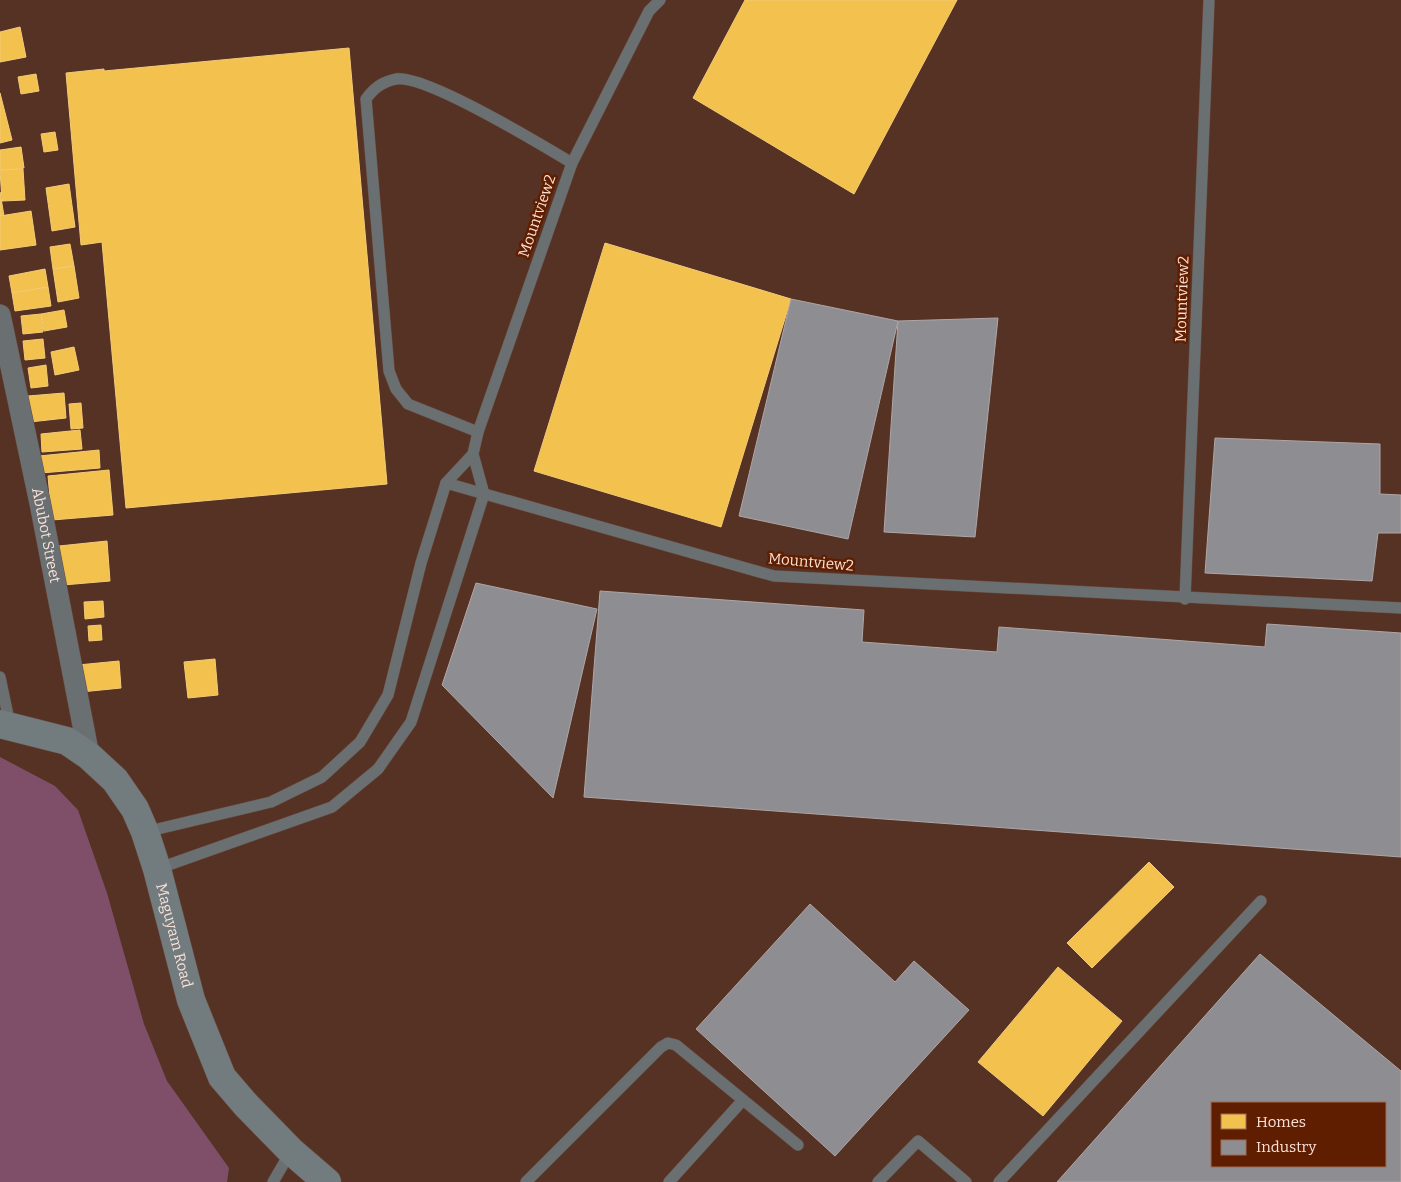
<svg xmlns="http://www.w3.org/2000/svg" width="1401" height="1182" font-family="Bitter,serif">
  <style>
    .green { fill: #7f4f69 }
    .homes { fill: #f2c14e; stroke: #f4cb77 }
    .industry { fill: #8d8d92; stroke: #aea6a7; fill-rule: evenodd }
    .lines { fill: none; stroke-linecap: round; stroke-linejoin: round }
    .service-casing { stroke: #694c42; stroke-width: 12 }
    .minor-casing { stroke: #694c42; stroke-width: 22 }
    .secondary-casing { stroke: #694c42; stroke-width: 29 }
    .service { stroke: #6a7072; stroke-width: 11 }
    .minor { stroke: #6a7072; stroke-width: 21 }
    .secondary { stroke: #727b7e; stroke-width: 28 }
    .labels { text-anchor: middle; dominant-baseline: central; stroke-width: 5; stroke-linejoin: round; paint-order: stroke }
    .street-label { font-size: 15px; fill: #fae1d8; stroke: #601e01 }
  </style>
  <rect width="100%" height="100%" fill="#563224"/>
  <path class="green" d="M0,757L55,786L78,810L107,893L144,1024L167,1081L229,1168L227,1182H0Z"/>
  <g class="homes">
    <path d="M745,0H957L854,194L693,98Z"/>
    <path d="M20,27L26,57L0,62V32Z"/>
    <path d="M349,48L387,484L126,508L102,242L81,245L66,73L104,69V71Z"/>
    <path d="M36,74L39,91L21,94L18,77Z"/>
    <path d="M0,93L12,140L0,143Z"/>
    <path d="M55,132L58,150L44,152L41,134Z"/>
    <path d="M21,147L24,168L0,172V150Z"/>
    <path d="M23,169L25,200L2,201L0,170Z"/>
    <path d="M69,184L75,227L52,231L46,188Z"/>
    <path d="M0,192L4,216H0Z"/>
    <path d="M31,211L36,245L0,250V216Z"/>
    <path d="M605,243L791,299L721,527L534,471Z"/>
    <path d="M70,244L74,266L53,269L50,247Z"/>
    <path d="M74,266L79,298L58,302L53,269Z"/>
    <path d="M45,269L48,287L12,293L9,276Z"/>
    <path d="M48,287L51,306L15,311L12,293Z"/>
    <path d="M64,310L67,327L44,331L41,314Z"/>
    <path d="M41,314L43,332L23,334L21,316Z"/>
    <path d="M43,339L45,358L25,360L23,341Z"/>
    <path d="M74,347L79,370L55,375L51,352Z"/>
    <path d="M46,365L48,386L31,388L28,368Z"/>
    <path d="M64,393L66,418L30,422L28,396Z"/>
    <path d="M81,403L83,428L71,429L69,404Z"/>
    <path d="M80,430L82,449L42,452L41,434Z"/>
    <path d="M99,450L100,468L41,473L39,456Z"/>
    <path d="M109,470L113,515L52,520L48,476Z"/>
    <path d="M107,541L110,581L63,585L59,546Z"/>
    <path d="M103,601L104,617L85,619L84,602Z"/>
    <path d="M101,625L102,640L89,641L88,626Z"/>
    <path d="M215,659L218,695L188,698L184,662Z"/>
    <path d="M119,661L121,688L81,692L78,665Z"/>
    <path d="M1149,862L1174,887L1092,968L1067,943Z"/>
    <path d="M1058,967L1122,1021L1043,1116L978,1062Z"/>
  </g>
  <g class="industry">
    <path d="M791,299L898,321L848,539L739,516Z"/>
    <path d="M998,318L975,537L884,532L898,321Z"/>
    <path d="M1215,438L1380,444V494L1401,495V533H1378L1372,581L1205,573Z"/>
    <path d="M476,583L597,609L553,798L442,685Z"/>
    <path d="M600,591L864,610L862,642L997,652L999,627L1265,647L1267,624L1401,633V857L584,797Z"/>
    <path d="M810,904L895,982L914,961L969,1010L835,1156L696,1029Z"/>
    <path d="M1260,954L1401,1071V1182H1057ZM1212,1103H1385V1166H1212Z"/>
  </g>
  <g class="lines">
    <g class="service-casing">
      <g id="service">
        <path d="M478,432L408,404L396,389L389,371L366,99C374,88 382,82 396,79C425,74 542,145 572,163"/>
        <path d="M446,483L774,576L1401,608"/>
        <path d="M1185,599L1209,0"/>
        <path d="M0,677L10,725"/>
        <path d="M145,832L271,802L322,777L360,742L388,695L421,563L446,483L473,454L478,432L572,163L649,11L660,0"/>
        <path d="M157,869L332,807L378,769L411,722L484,494L473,454"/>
        <path d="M273,1182L291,1151"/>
        <path d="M526,1182L661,1047L668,1043L676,1045L798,1145"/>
        <path d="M669,1182L743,1100"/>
        <path d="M878,1182L918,1141L966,1182"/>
        <path d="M999,1182L1261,901"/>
      </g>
    </g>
    <g class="minor-casing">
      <g id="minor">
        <path id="s1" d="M0,315L40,503L89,756"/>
      </g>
    </g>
    <g class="secondary-casing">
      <g id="secondary">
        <path id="s2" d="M0,724L67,741L89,756L115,780L135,809L145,832L157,869L191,1000L222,1077L246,1105L291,1151L327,1182"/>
      </g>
    </g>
    <use href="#service" class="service"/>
    <use href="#minor" class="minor"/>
    <use href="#secondary" class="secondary"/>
  </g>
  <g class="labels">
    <g class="street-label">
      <text transform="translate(537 216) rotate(-71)">Mountview2</text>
      <text transform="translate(1182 299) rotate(-88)">Mountview2</text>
      <text stroke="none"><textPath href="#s1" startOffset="225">Abubot Street</textPath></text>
      <text transform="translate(811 562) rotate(5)">Mountview2</text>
      <text stroke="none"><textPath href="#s2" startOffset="299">Maguyam Road</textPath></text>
    </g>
  </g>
  <rect x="1211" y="1102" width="175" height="65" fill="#601e01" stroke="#9e6c57"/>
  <rect x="1221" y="1114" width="25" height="15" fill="#f2c14e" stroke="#9e6c57"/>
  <text x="1256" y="1127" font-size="15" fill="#fae1d8">Homes</text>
  <rect x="1221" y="1140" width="25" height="15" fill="#8d8d92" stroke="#9e6c57"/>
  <text x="1256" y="1152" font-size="15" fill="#fae1d8">Industry</text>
</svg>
